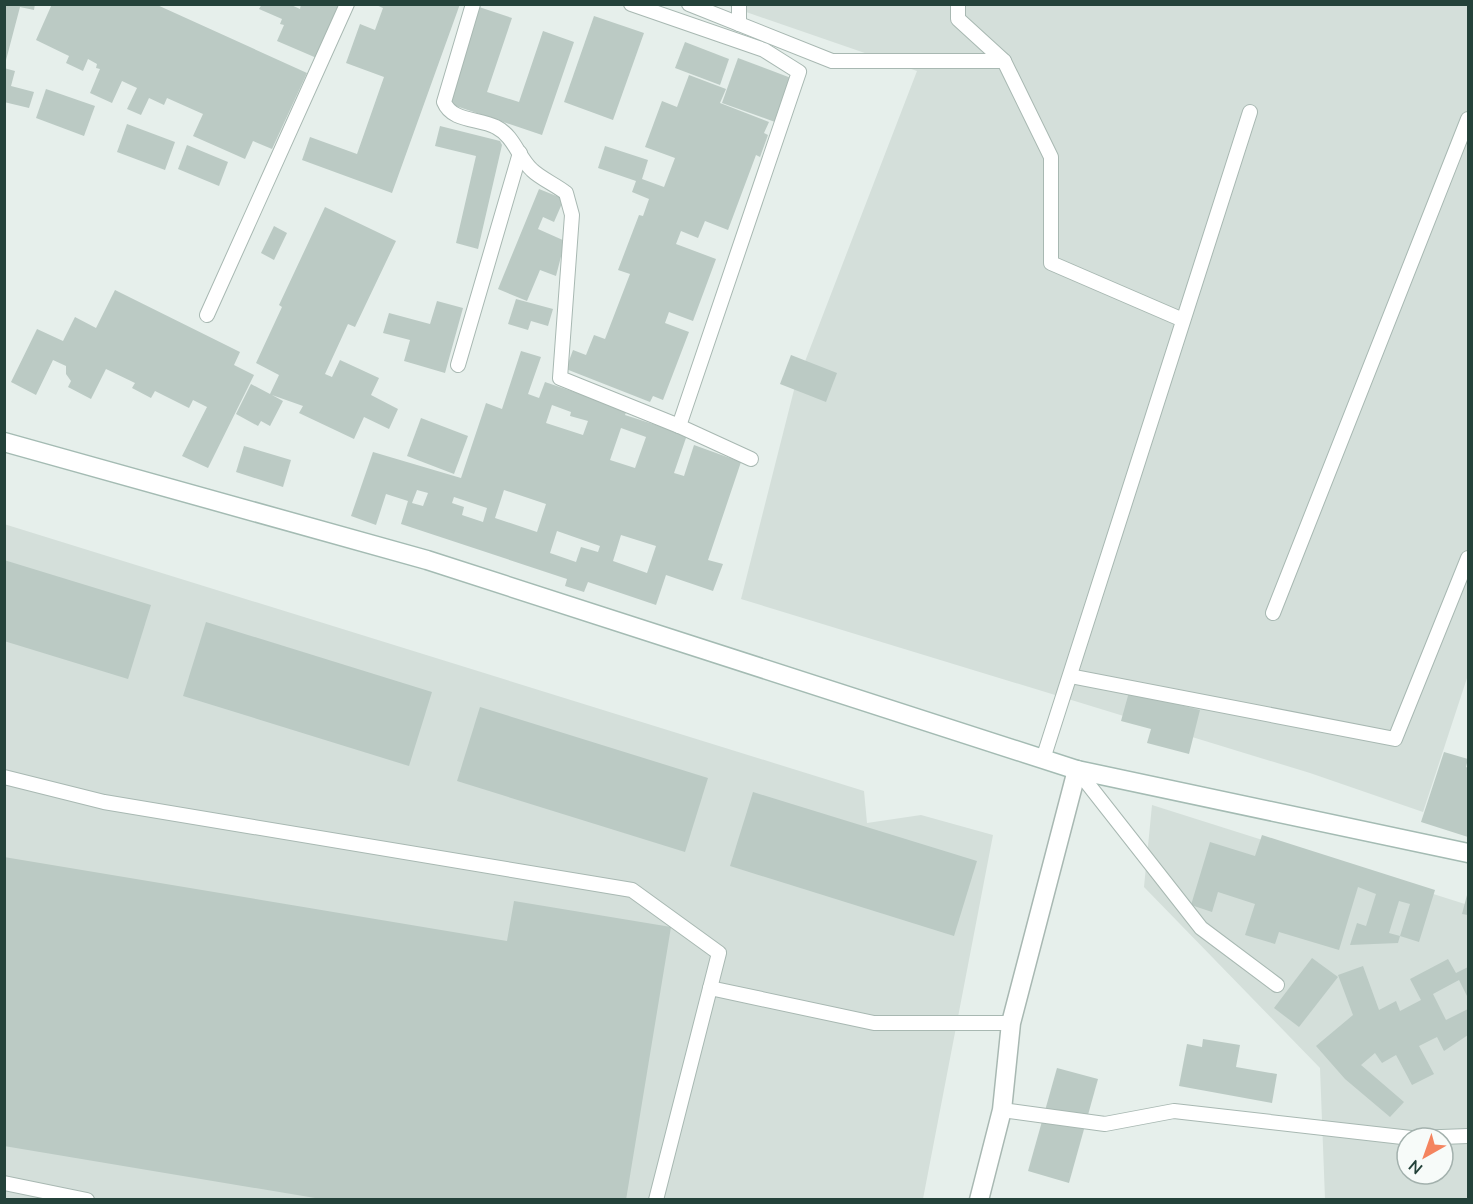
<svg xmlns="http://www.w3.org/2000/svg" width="1473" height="1204" font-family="Mulish,sans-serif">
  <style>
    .built { fill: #d4dfda; fill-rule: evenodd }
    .building { fill: #bbcac4; fill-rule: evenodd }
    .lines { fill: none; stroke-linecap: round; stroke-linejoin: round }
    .lane-casing { stroke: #a8b8b2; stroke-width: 16 }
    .street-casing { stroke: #a8b8b2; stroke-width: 21 }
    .secondary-casing { stroke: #a4bbb3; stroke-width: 21 }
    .lane { stroke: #fff; stroke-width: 14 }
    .street { stroke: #fff; stroke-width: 18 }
    .secondary { stroke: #fff; stroke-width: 18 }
  </style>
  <rect width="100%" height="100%" fill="#e6efeb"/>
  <g class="built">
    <path d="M726,5H1468V675L1423,812L1310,773L741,599L794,390L917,71Z"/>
    <path d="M4,524L864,791L867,823L921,815L993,835L923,1199H5Z"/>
    <path d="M1152,805L1468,905V1199H1325L1320,1068L1144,887ZM1407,1138H1443V1174H1407Z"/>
  </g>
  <g class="building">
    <path d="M4,4H35L34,10L20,7L5,64Z"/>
    <path d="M52,4H155L307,73L272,149L253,141L245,159L193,136L203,114L167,98L164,105L149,98L141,115L127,109L137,88L122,81L112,103L90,93L100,69L96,68L97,64L88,59L83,71L66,63L69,56L36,40Z"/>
    <path d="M262,4H289L300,9L301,4H343L319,59L277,41L284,25L280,24L282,19L259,9Z"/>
    <path d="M374,4H460L392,193L302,160L310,137L357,154L384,77L346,63L360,24L375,30L383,8Z"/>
    <path d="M479,7L512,18L487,92L519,102L543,31L574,42L542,135L447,103Z"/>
    <path d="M594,16L644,33L613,120L564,102Z"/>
    <path d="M685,42L729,59L720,85L675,68Z"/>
    <path d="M738,58L791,78L775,122L722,103Z"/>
    <path d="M4,68L15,71L11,86L34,92L29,108L4,102Z"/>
    <path d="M689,75L726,89L720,103L769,122L764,133L768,135L760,157L756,155L728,230L705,221L698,238L681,231L676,244L716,259L693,321L669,312L665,323L689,332L663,400L653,396L650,402L566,369L573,350L586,355L594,335L605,339L630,274L618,270L639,215L643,216L649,199L632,192L636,181L598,168L605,146L648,160L642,179L664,187L675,158L645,147L662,101L677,107Z"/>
    <path d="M46,89L95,106L84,136L36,118Z"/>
    <path d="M127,124L175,142L165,170L117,152Z"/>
    <path d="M440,126L500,141L502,145L478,249L456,243L476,156L435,146Z"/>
    <path d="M187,145L228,162L219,186L178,169Z"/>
    <path d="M539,189L564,199L554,222L543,217L538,229L565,241L556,276L540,270L527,301L498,289Z"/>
    <path d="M325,207L396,241L355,327L348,324L325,374L332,377L340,360L379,378L371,395L398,409L389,429L364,417L354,439L299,413L303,406L272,395L283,401L270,426L261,421L258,426L236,414L251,384L270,394L279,375L256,363L282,307L279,305Z"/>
    <path d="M274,226L287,233L274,260L261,253Z"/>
    <path d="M115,290L240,352L234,365L254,375L208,468L182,456L207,407L193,400L189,408L155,391L151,398L132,388L135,383L106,369L91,399L68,387L71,381L66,374V366L53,360L36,395L11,382L37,329L63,341L75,317L96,328Z"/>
    <path d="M516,299L553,309L548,326L531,321L528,330L508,324Z"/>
    <path d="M437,301L463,308L445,373L404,361L410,340L383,333L389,313L430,324Z"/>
    <path d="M521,351L541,357L528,394L539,398L545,382L627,410L625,415L687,435L674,473L684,476L694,445L741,462L708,560L723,564L713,591L666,575L656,605L588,582L584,592L565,586L567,579L401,524L408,501L386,494L376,525L351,516L373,452L461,478L486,403L502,409ZM552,405L571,412L570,416L588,421L583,435L546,423ZM621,428L646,437L635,468L610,460ZM417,490L428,493L423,506L412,503ZM504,490L546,504L537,532L495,518ZM454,497L487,508L483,522L462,515L464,507L452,503ZM557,531L600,546L598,552L581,547L576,562L550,553ZM621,535L656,546L647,573L613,561Z"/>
    <path d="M791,355L837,373L826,402L780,384Z"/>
    <path d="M421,418L468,436L454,474L407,456Z"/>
    <path d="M244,446L291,460L283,487L236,472Z"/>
    <path d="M4,560L151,605L128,679L4,641Z"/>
    <path d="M206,622L432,692L409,766L183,696Z"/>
    <path d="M1129,692L1200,710L1189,754L1147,743L1151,729L1121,721Z"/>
    <path d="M480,707L708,778L685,852L457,781Z"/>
    <path d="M1444,752L1468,759L1466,767L1468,768V837L1421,822Z"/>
    <path d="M753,792L977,861L954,936L730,866Z"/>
    <path d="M1262,835L1435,890L1419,942L1400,936L1410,904L1399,901L1389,933L1400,936L1398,943L1350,945L1357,923L1366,926L1376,894L1358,887L1339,950L1279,932L1275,944L1245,935L1255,904L1218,892L1212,912L1191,905L1210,842L1255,856Z"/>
    <path d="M4,857L507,941L514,901L671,927L626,1200H327L4,1146Z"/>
    <path d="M1467,895L1468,896V915L1462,914Z"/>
    <path d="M1312,958L1338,977L1299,1027L1274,1008Z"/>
    <path d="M1448,959L1456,973L1468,967V998L1459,980L1433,994L1446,1020L1468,1009V1035L1444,1051L1437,1037L1419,1046L1434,1074L1412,1085L1396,1055L1382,1063L1375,1053L1361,1065L1404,1102L1390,1117L1345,1079L1316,1046L1353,1015L1338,975L1363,966L1379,1010L1396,1001L1400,1011L1421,1000L1410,979Z"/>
    <path d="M1203,1039L1240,1045L1236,1067L1277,1074L1272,1103L1179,1086L1187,1044L1202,1047Z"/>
    <path d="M1057,1068L1098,1079L1069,1183L1028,1171Z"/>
  </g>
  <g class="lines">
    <g class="lane-casing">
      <g id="lane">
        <path d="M473,4L444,102C452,122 479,118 496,127C514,136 518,157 532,170C540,178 556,185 566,193L572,215L560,378L679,426L799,72L764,50L631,4"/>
        <path d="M689,4L832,61H1004"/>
        <path d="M739,4V24"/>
        <path d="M958,4V19L1004,61L1051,157V263L1183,320"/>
        <path d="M207,315L347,4"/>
        <path d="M458,365L520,153"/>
        <path d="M679,426L751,459"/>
        <path d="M1273,613L1468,119"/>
        <path d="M1070,676L1395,739L1468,558"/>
        <path d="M1043,759L1250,112"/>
        <path d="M1077,770L1201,928L1277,985"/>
        <path d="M4,777L104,802L632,890L719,953L656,1200"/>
        <path d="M710,988L874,1023H1011"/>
        <path d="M1002,1110L1105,1124L1174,1111L1411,1138"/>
        <path d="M1415,1138L1468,1136"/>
        <path d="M4,1183L87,1200"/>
      </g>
    </g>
    <g class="street-casing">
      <path id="street" d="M979,1200L1002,1110L1011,1023L1077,770"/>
    </g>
    <g class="secondary-casing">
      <path id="secondary" d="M4,442L427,560L1077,770L1468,853"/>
    </g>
    <use href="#lane" class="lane"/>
    <use href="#street" class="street"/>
    <use href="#secondary" class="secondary"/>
  </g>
  <rect width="1473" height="1204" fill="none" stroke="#24423a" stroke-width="12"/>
  <g transform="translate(1425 1156) rotate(220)"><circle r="28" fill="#f7fbf9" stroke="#a3b1ad" stroke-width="1.5"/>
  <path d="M0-4.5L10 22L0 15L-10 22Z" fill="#f4845f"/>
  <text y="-9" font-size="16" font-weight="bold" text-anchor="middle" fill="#24423a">N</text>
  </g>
</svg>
